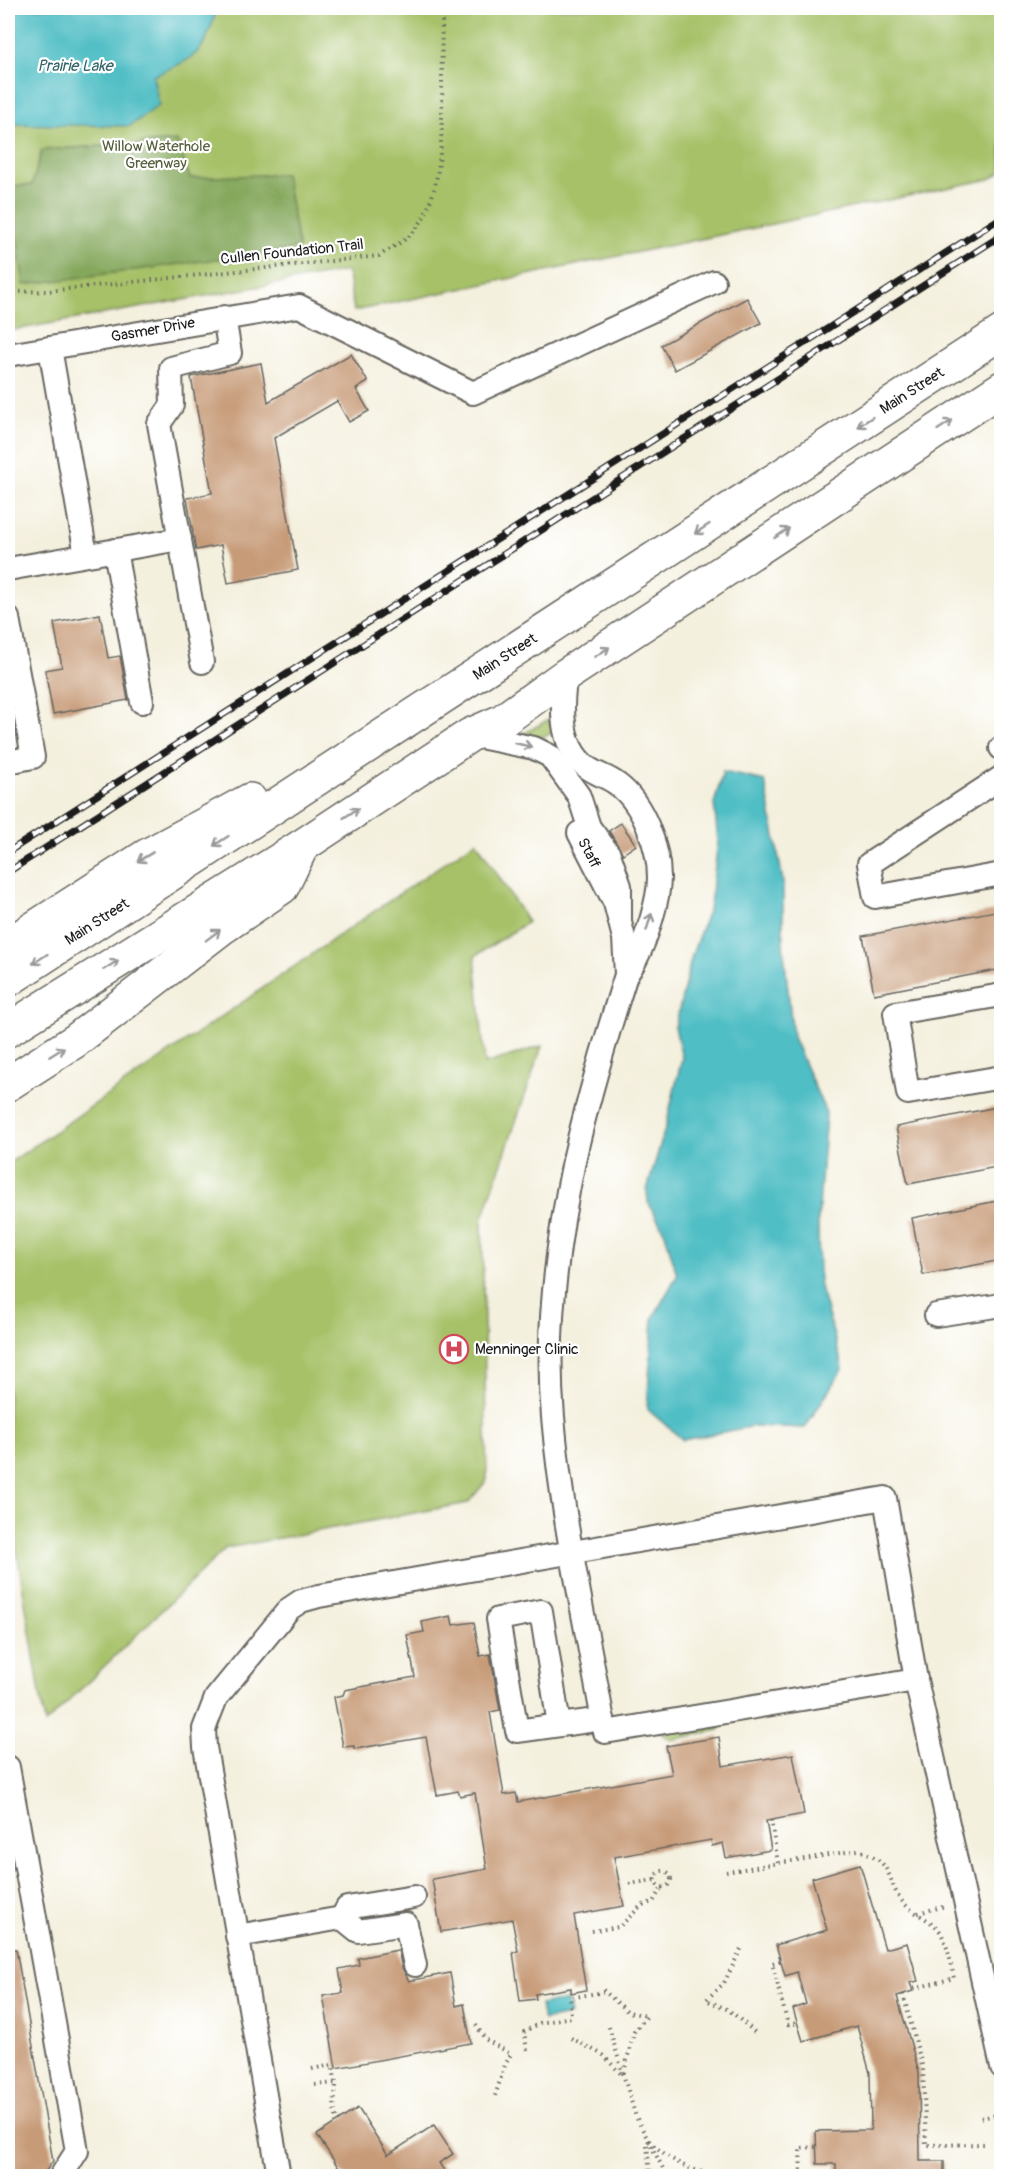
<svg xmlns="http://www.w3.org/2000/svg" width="1009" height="2184" font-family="Pangolin,sans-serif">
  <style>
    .green { fill: #a6c168; stroke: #616e42; stroke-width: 1.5 }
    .forest { fill: #84a75c; stroke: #50623c; stroke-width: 1.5 }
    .water { fill: #4fbec5; stroke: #366d70; stroke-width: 1.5 }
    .building { fill: #c79b78 }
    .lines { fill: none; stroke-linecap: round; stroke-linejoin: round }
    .minor-casing { stroke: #686660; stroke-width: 26 }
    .highway-casing { stroke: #686660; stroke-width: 36 }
    .path { stroke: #686660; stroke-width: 4; stroke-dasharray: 1.5 4.5; stroke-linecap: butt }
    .minor { stroke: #fff; stroke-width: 22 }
    .highway { stroke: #fff; stroke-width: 33 }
    .rail-casing { stroke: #1c1c1c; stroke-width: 7 }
    .rail { stroke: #fff; stroke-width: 4.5; stroke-dasharray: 14; stroke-linecap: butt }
    .oneway { stroke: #999 }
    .labels { text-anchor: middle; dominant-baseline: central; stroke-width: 4.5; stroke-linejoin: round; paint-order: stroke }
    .park-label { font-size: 15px; fill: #535e3a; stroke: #fff }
    .street-label { font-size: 15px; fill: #1c1c1c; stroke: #fff }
    .poi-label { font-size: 15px; fill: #1c1c1c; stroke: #fff; text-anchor: start }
    .water-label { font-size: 16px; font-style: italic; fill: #336568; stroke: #fff }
  </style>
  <rect width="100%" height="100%" fill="#fff"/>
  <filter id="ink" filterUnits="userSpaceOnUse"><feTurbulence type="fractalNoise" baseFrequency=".0167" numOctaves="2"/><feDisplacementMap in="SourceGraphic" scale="12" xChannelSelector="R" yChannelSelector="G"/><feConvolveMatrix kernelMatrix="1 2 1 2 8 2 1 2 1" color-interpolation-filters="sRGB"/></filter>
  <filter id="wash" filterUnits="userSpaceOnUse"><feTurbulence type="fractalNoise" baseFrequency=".008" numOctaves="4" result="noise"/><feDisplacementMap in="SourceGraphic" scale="24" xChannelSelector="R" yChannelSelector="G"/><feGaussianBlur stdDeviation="1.35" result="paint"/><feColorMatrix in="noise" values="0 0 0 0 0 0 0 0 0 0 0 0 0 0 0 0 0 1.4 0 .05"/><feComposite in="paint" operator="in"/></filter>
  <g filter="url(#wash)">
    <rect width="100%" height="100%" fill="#f4f0de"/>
    <g class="green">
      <path d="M8,8H988L1001,13V172L990,179L354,311L347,271L8,331Z"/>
      <path d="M551,718L552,733L543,737L523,734Z"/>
      <path d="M476,841L528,922L475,956L485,1064L542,1046L482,1220L487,1480L468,1503L226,1548L45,1724L8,1498V1164Z"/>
      <path d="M726,1720L719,1730L671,1740L661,1732Z"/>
    </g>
    <path class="forest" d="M177,141L190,178L285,174L299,248L24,285L8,186L32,185L42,150Z"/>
    <g class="water">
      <path d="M8,8H217C203,56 197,57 153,76L159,105L130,126L8,124Z"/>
      <path d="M723,772L765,781L783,881V944L793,1037L826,1113L818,1221L819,1283L843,1368L805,1428L754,1426L683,1440L647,1409L653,1318L677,1275L665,1233L648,1202L647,1190L666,1125L682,1058L675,1027L692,955L710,905L718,841L714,804Z"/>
      <path d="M567,2000L570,2015L543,2020L540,2005Z"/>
    </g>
    <g id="blocks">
      <g class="building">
        <path d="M747,298L761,323L675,370L661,345Z"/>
        <path d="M351,354L368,382L356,389L369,411L349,422L337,401L274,438L298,570L228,583L221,545L196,550L187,498L212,493L191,377L261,363L268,402Z"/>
        <path d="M100,614L108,658L120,656L128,700L53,714L45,670L62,667L54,623Z"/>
        <path d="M621,823L636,845L623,854L609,831Z"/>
        <path d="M995,911L1002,943V969L874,994L863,936Z"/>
        <path d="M1002,1106V1166L908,1184L896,1127Z"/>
        <path d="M1002,1200V1260L923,1275L912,1218Z"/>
        <path d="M451,1616L453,1625L474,1622L480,1656L490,1654L500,1710L490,1712L504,1795L516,1793L518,1802L672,1774L666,1746L719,1737L723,1766L793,1754L804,1814L766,1821L771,1850L726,1858L723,1843L712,1846L711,1840L614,1857L624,1906L574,1915L586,1990L571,1993V1988L535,1994L536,1999L520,2001L513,1952L518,1951L512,1919L441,1932L432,1879L487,1869L475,1793L460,1796L458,1791L437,1795L426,1737L354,1749V1746L343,1747L334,1697L343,1695L345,1690L415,1677L407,1635L424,1632L422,1622Z"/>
        <path d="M860,1864L885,1949L907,1943L918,1981L910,1983L913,1991L897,1996L919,2072L920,2161H944V2176H836V2164H817L816,2131L871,2130L870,2073L857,2026L803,2041L793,2009L806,2004L797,1972L785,1976L776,1945L827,1930L812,1878Z"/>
        <path d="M16,1949L53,2161L42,2176H8V1950Z"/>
        <path d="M398,1950L402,1968L409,1981L450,1973L456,2006L464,2004L471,2043L336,2068L323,1996L343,1993L339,1969L359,1965L358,1958Z"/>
        <path d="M358,2108L388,2155L434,2125L453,2154L439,2163L448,2176H344L317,2135Z"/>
      </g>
    </g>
  </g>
  <g filter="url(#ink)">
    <use href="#blocks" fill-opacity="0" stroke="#686660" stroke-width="1.5"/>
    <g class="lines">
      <g class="minor-casing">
        <g id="minor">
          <path d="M50,348L86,555"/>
          <path d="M8,355L299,306L473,393L714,282"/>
          <path d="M115,550L142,702"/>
          <path d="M8,569L180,539"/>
          <path d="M8,618L33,757L8,762"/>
          <path d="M202,662L159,424L172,405L171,368L230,353L224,317"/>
          <path d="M566,675C561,705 559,743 584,765C594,774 607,776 617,784C643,803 659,847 659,878C659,900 646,940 636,959C633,966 628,971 625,978C607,1035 588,1098 575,1156C557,1241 545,1331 553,1417C562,1523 587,1628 605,1732L916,1680"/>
          <path d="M470,735L534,748L550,756L579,796L589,827L609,854L620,886V918"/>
          <path d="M1001,748L1002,749"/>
          <path d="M1002,777L869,864L875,897L1002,874"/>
          <path d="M579,833L615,903L624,938L626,974"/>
          <path d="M1002,995L895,1013L908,1093L1002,1077"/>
          <path d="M936,1315L1002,1305"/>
          <path d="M559,1725L541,1611L498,1619L517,1731L603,1719"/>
          <path d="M8,1767L77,2151L61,2176"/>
          <path d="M342,1918L347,1908L414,1897"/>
          <path d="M237,1936L342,1918L358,1931L406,1924L415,1965"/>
          <path d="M279,2176L205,1747L204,1729L216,1698L289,1609L301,1601L319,1596L885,1498L916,1680L1002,2067"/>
        </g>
      </g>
      <g class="highway-casing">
        <g id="highway">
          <path d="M8,945L148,855L250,800"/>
          <path d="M8,980L1002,332"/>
          <path d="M8,1030L302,846L470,735L502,721L566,675L1002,388"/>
          <path d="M8,1084L75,1041L223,927L282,887L302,846"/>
        </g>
      </g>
      <g class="path">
        <path d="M8,292L48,291L379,256C390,248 408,240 416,229C455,178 437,69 443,8"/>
        <path d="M771,1820L778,1863"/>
        <circle cx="663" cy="1879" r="8"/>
        <path d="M726,1872L858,1850C899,1862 884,1887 908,1907C918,1916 934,1921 941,1933C948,1947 951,1963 954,1978L912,1989"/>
        <path d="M629,1884L655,1880"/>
        <path d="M918,1913L946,1906"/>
        <path d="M592,1931L619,1927L642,1905L653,1902L662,1887"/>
        <path d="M741,1949L724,1983L706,2000L729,2010L757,2034"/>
        <path d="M780,1961L772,1963L788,2025L797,2023"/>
        <path d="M603,1990L628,2012L647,2016L634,2032L623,2076"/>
        <path d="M903,1994L923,2069L926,2145L984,2144"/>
        <path d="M476,2025L485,2039L511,2054L505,2065L494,2099"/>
        <path d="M609,2027L636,2117L667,2176"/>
        <path d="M571,2038L603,2055L622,2075"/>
        <path d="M527,2050L524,2032L540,2023L571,2017L570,1998L603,1992"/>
        <path d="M312,2069L332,2065L336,2083"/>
        <path d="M315,2085L336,2083C336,2097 331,2108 338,2121"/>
        <path d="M981,2118L1002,2114"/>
        <path d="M649,2141C677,2166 694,2173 731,2176"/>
        <path d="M647,2145L650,2176"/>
        <path d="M801,2176L800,2148L816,2147"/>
      </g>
      <use href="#minor" class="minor"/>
      <use href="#highway" class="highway"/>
      <g class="rail-casing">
        <g id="rail">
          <path d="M8,852L1002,217"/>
          <path d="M8,872L1002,235"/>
        </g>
      </g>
      <use href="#rail" class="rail"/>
    </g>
    <defs><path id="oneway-shaft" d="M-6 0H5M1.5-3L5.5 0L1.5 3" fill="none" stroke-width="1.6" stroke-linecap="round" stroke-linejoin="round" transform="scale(1.5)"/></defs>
    <g class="oneway">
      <use href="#oneway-shaft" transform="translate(865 422) rotate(147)"/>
      <use href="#oneway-shaft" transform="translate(945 425) rotate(-33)"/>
      <use href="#oneway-shaft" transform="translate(702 529) rotate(147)"/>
      <use href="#oneway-shaft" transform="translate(782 533) rotate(-34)"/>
      <use href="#oneway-shaft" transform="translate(602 652) rotate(-33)"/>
      <use href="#oneway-shaft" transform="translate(523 745) rotate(13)"/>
      <use href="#oneway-shaft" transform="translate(351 813) rotate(-33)"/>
      <use href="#oneway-shaft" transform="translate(221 841) rotate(147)"/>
      <use href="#oneway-shaft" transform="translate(145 857) rotate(149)"/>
      <use href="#oneway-shaft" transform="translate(649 922) rotate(-73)"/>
      <use href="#oneway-shaft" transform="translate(213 935) rotate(-37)"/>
      <use href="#oneway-shaft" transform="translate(40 959) rotate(147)"/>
      <use href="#oneway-shaft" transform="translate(111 965) rotate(-32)"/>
      <use href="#oneway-shaft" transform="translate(57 1052) rotate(-32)"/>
    </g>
  </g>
  <defs>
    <g id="hospital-ring" transform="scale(1.5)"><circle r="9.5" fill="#fff" stroke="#d1495b" stroke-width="1.5"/><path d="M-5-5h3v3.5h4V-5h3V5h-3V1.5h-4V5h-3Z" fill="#d1495b"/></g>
  </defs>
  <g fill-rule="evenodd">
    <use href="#hospital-ring" x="454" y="1349"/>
  </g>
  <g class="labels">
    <g class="park-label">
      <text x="156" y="146">Willow Waterhole<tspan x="156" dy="17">Greenway</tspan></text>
    </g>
    <g class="street-label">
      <text transform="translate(292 252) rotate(-6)">Cullen Foundation Trail</text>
      <text transform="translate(153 330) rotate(-10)">Gasmer Drive</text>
      <text transform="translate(912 391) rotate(-33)">Main Street</text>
      <text transform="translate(505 657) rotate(-33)">Main Street</text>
      <text transform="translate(589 853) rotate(62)">Staff</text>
      <text transform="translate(97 922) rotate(-33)">Main Street</text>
    </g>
    <g class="poi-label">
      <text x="475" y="1349">Menninger Clinic</text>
    </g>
    <g class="water-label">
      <text x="75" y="66">Prairie Lake</text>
    </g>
  </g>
  <rect width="1009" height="2184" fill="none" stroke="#fff" stroke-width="30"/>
</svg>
